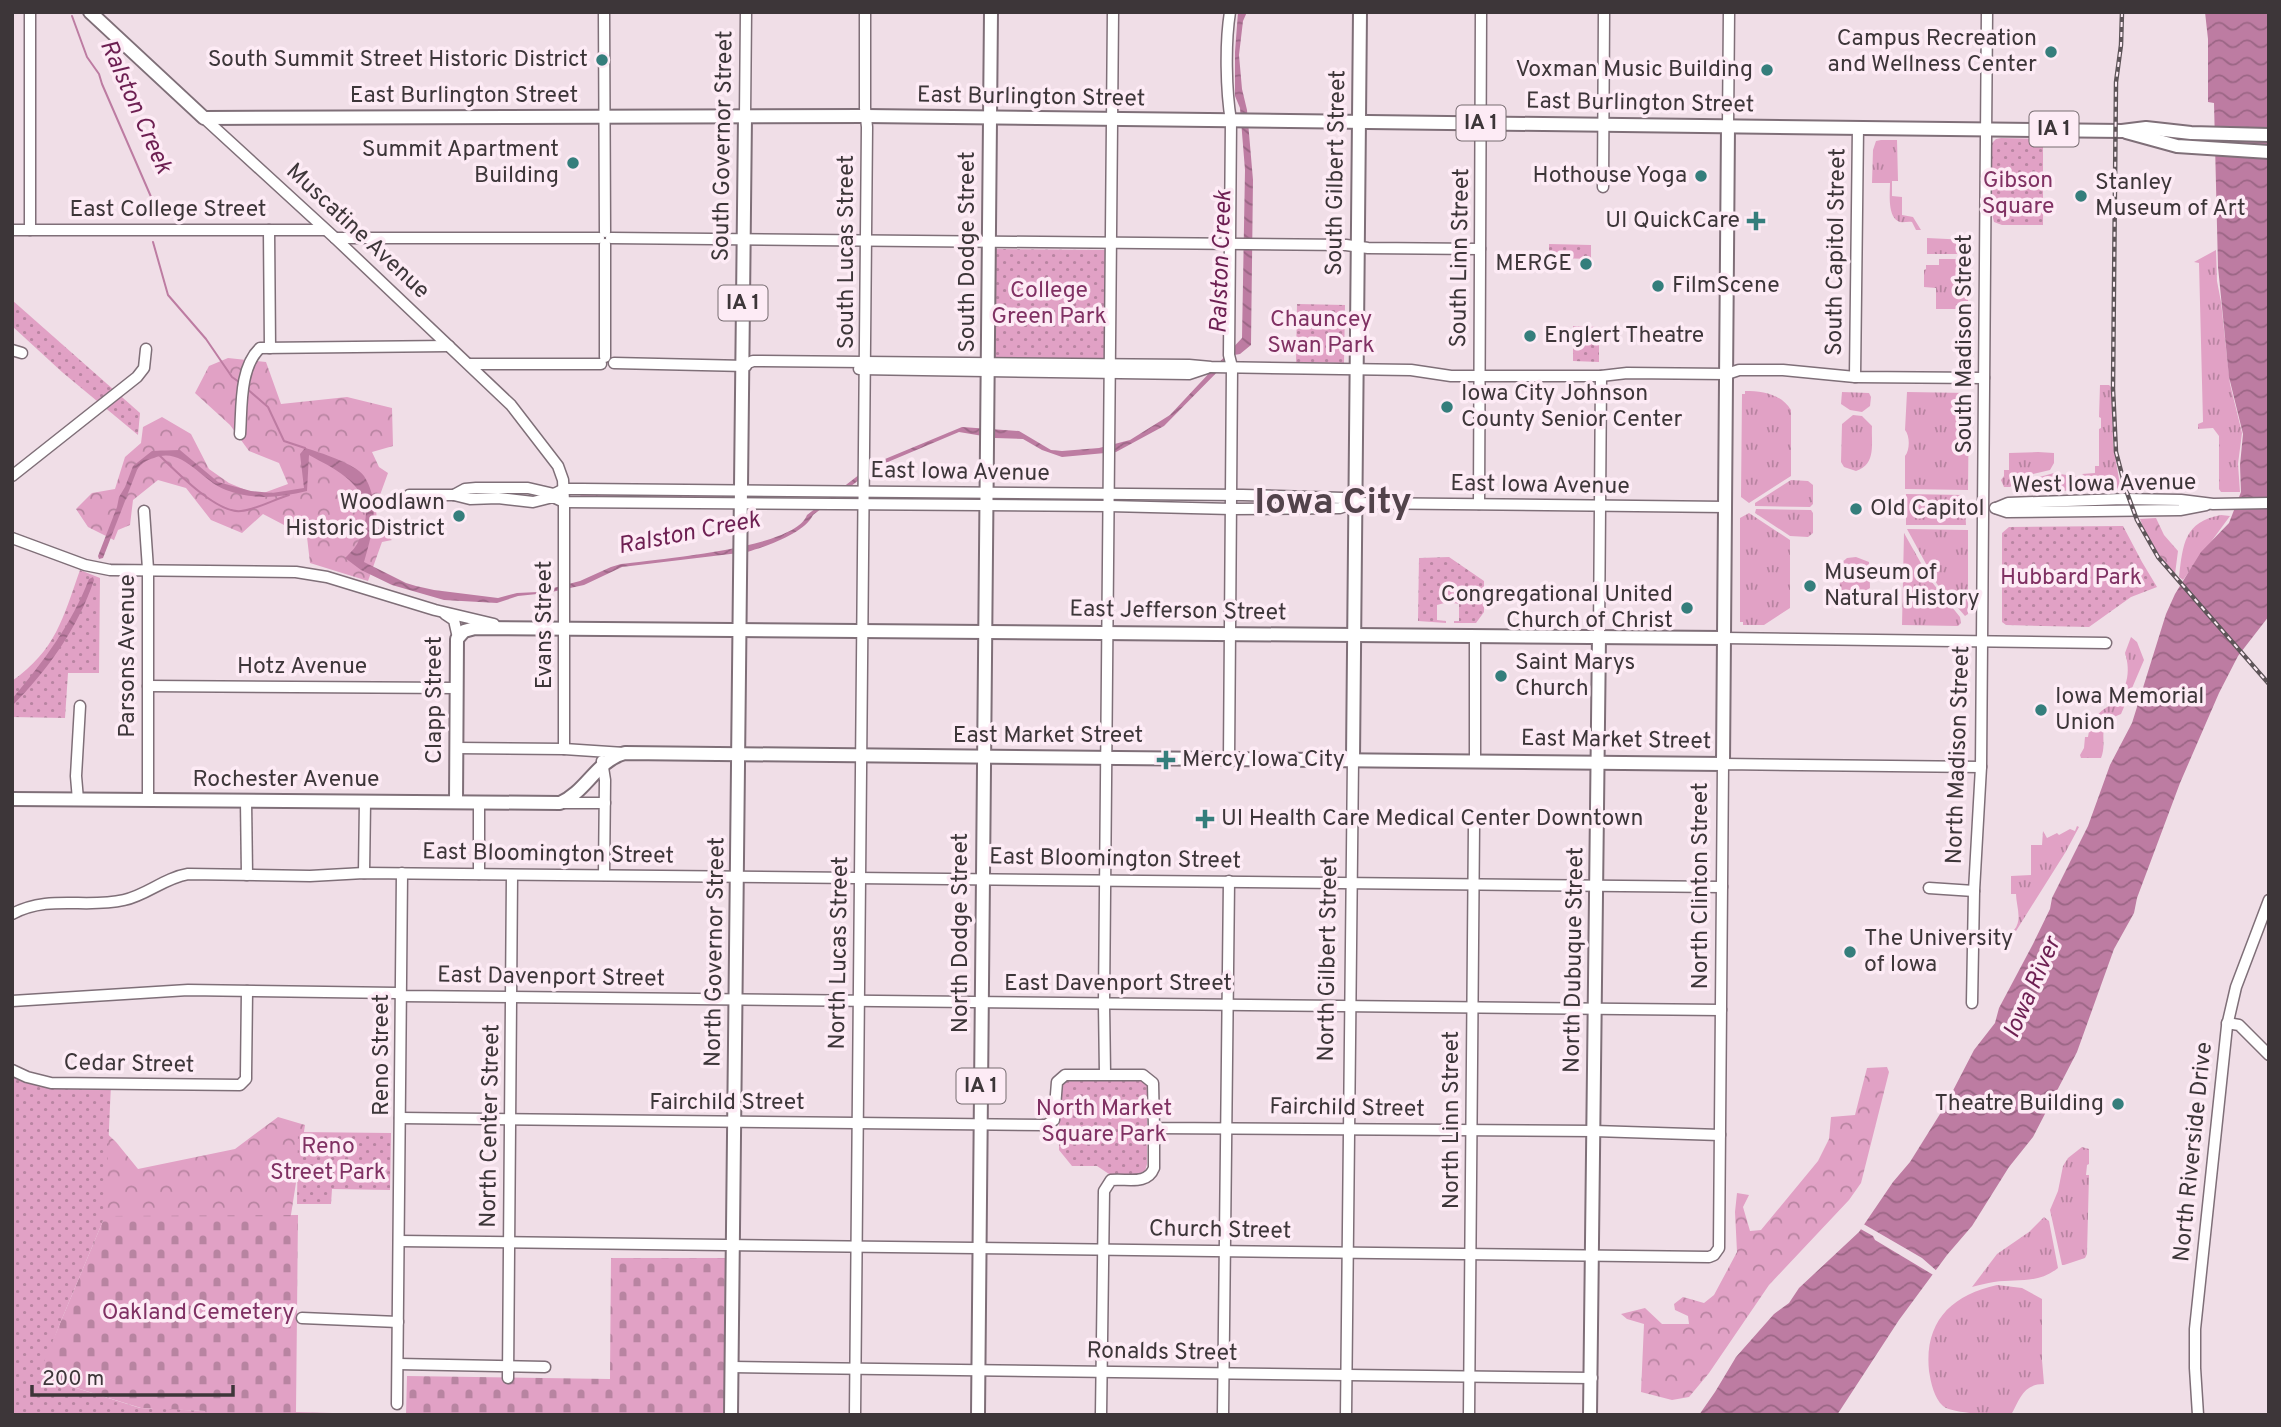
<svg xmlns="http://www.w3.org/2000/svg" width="2281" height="1427" font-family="Overpass,sans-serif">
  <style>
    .grass { fill: url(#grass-tufts) }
    .forest { fill: url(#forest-crowns) }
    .cemetery { fill: url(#cemetery-stones) }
    .park { fill: url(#park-dots) }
    .water { fill: url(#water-waves) }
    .pier { fill: #f0dee7 }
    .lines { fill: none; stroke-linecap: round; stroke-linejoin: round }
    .stream { stroke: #bd7ca2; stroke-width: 2 }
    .minor-casing { stroke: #7f6f78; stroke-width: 13 }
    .major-casing { stroke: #7f6f78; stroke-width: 16 }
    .minor { stroke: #fff; stroke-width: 10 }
    .major { stroke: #fff; stroke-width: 12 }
    .rail-casing { stroke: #5e5559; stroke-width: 4.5 }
    .rail { stroke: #fdebf5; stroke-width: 2; stroke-dasharray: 5; stroke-linecap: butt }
    .poi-dot { fill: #357e7c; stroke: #fdebf5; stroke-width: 2.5 }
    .labels { text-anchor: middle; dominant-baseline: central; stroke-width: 7; stroke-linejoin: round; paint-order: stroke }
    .shield { fill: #fdebf5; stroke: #776c71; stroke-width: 2 }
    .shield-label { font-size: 21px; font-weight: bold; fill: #3d3639 }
    .poi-label { font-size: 23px; fill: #3d3639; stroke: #fdebf5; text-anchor: start }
    .street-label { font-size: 23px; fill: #3d3639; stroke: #fdebf5 }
    .park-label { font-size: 23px; fill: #803163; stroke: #fdebf5 }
    .water-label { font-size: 24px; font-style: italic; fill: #6d1f52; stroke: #fdebf5 }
    .town-label { font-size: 37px; font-weight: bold; fill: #52434b; stroke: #fdebf5 }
  </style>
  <defs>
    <pattern id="grass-tufts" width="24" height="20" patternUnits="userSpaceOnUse" patternTransform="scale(1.75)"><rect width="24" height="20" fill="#e1a1c5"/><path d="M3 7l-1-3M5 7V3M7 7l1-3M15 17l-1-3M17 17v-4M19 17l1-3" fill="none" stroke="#b884a1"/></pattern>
    <pattern id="forest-crowns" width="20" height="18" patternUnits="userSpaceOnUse" patternTransform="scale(1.75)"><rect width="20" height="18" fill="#e1a1c5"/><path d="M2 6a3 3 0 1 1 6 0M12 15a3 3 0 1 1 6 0" fill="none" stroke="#b884a1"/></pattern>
    <pattern id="cemetery-stones" width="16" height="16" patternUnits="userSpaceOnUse" patternTransform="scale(1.75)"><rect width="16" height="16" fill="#e1a1c5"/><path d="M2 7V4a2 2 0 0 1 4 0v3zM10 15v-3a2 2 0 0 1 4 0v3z" fill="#b884a1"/></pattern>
    <pattern id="park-dots" width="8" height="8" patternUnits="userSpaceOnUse" patternTransform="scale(1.75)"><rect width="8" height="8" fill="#e1a1c5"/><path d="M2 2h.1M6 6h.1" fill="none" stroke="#b884a1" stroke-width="1.8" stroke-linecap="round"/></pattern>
    <pattern id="water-waves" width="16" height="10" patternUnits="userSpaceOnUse" patternTransform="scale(1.75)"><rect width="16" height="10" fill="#bd7ca2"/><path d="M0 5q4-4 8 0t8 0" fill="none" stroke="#9b6685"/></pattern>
  </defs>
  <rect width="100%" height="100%" fill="#f0dee7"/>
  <g class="grass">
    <path d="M1881,140H1897L1898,181H1892V196L1902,197V215L1913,217L1921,230H1916L1912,222C1908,221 1904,223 1900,222C1887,218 1890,193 1890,183H1872L1873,150L1876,141Z"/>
    <path d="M1927,238L1968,240V254H1927Z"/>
    <path d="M2216,250L2217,281L2221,302L2230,384L2242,433L2238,464L2240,492H2221L2219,489V436L2213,428L2198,429V424L2203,422L2199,263L2194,262Z"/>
    <path d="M1939,259H1968V309H1936V288L1924,287V270L1926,269V265H1939Z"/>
    <path d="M2100,385H2109L2112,388L2113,444L2121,491H2109L2082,474L2095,473V466H2099V429L2101,428V418L2099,417Z"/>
    <path d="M1745,391C1763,391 1781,394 1791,410V476L1749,503L1741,497L1742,394H1745Z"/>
    <path d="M1842,392L1869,393L1871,397L1870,406L1862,412L1850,410L1841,404Z"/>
    <path d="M1907,392L1969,393L1968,490L1905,489V456C1910,450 1910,436 1905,430Z"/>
    <path d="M1853,415L1862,416L1872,426C1871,443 1877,464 1856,471L1844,467L1841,462L1842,424Z"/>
    <path d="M2038,452L2054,453V463L2050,470L2029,475L2010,487H2004L2001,480L2004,476V470H2009V453Z"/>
    <path d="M2054,473L2079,477L2096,486L2097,490L2016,492L2012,489L2025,481Z"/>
    <path d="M1791,480L1808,481L1813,485V504L1810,507L1755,506V503Z"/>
    <path d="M581,492L730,494V500L580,498Z"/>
    <path d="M1906,494L1964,495L1966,525H1906Z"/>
    <path d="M1756,509L1811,510L1813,513V533L1808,537L1790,536L1755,513Z"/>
    <path d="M1749,513L1790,540V608L1764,625H1743V622H1740V518Z"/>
    <path d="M2221,515L2230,516L2183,580L2179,577C2183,544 2184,522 2221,515Z"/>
    <path d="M1907,529L1968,530V614L1965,616L1937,584Z"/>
    <path d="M1904,533L1931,581L1960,617L1961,623L1958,626L1902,625Z"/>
    <path d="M1856,557L1869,562L1870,588L1854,598L1840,590L1839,565L1847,558Z"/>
    <path d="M2131,637L2137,642L2144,660L2121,714C2093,724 2109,740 2101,758H2081L2080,755L2084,748L2085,737H2088C2090,722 2097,712 2111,705L2109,702C2128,694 2131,671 2125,653Z"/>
    <path d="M2077,826L2079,827L2065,853L2016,931L2014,930C2023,920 2016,905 2016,894H2011V876L2031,875V845H2042L2043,831L2047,838L2057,833L2059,835L2070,829L2075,831Z"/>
    <path d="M2082,1147L2089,1149V1164L2087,1165L2086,1175H2089L2087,1254L2085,1258L2064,1265H2062L2050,1210L2058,1191L2063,1166L2068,1158Z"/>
    <path d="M2044,1217L2049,1221L2058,1268C2038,1284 2017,1279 1994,1282C1987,1283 1979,1285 1972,1287L1997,1254L2029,1232Z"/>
    <path d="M1997,1285L2022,1288L2042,1299V1360L2044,1384C2023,1384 2020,1399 2011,1415C1998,1415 1952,1414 1943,1406C1934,1398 1931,1383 1929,1371C1924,1322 1951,1295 1997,1285Z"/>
  </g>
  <g class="forest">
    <path d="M228,358L266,362L281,404L347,397L392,408L393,446L372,452L379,467L388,473L376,506L377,526L392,540L382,542L368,581L310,563L307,537L263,514L242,533L211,520L186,488L158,480L133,500L130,525L118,530L114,540L88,527L76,509L92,493L115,489L125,457L141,443L143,427L162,417L191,434L209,469L229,483L258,495L288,484L279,463L249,451L230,425L195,393L209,366Z"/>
    <path d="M2156,518L2164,535L2178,551L2175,574C2160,558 2147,539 2140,519Z"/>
    <path d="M1887,1067L1889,1072L1861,1183L1849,1200L1769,1285L1709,1373L1689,1397L1672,1400L1641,1392L1644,1324L1627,1319L1621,1314L1645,1308L1662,1324H1689L1688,1316L1675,1310L1674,1304L1683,1297L1704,1303L1714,1295L1737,1252L1735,1212L1737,1193L1749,1195L1743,1207L1750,1231L1761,1230L1818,1161L1829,1139L1831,1117L1855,1115L1867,1068Z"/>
    <path d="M278,1117L305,1125L290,1221H93L40,1382L143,1413L169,1400L187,1415H12V1129L99,1126L116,1142L138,1169L235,1149Z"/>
  </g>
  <path class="cemetery" d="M298,1215L296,1412L406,1415L407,1376L610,1379L611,1258H725L724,1415H205V1411L141,1408L38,1376L105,1216Z"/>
  <g class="park">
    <path d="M2001,138L2043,139V225H2002L1994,222L1992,214V143L1996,139Z"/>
    <path d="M1549,244L1591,245V259L1557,258V254L1549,253Z"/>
    <path d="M994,249L1105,250L1104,359L993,358Z"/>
    <path d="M12,300L140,413L138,435L62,372L12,326Z"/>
    <path d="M1297,304L1345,305L1344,363L1296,362Z"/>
    <path d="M1573,326L1599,327V362L1573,361Z"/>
    <path d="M2123,526L2142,562L2157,587L2131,597L2089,627L2006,625L2002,622V533L2009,527Z"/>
    <path d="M1449,557L1484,581V612L1476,623H1454V621H1459V604L1448,602L1437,605V620L1446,621V623L1418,621L1419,558Z"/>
    <path d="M80,570L100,578L99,673H68L65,718L12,717V681C56,650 63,618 80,570Z"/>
    <path d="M12,1070L27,1077L111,1084L105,1216L38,1376L140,1408L206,1411L205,1415H12Z"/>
    <path d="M1067,1078L1140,1079L1145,1082L1147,1086V1164L1145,1171L1138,1174H1109L1097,1166H1072L1059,1150V1085Z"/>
    <path d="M298,1132L391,1133L390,1190L332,1189L331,1204H297Z"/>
  </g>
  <g class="water">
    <path d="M1238,12H1247L1243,21L1239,55L1242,89L1247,110L1253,180L1251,345L1240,354L1234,355L1164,426L1116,452L1062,457L1042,450L1023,439L995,438L959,432L876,467L813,515C805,533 765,547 747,552L622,567L584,585L547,593L518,596L497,603L444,600L392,585L361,570L345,558C357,547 359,542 364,526C375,488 337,470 309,455L307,491C278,498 253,500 226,490C201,481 183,446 154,458C147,460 141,463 137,470L103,558L99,559L98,556L117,507L119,497L125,487L133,466L152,451L180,450L218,482L251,491L272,493L304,488L300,454L305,448C319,452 356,464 364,476C381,502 372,535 364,562L406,583L416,586L434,590L498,598L517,593L538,592L580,581L611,567L621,564C656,559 795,549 807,515L873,464L962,427L1019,431L1051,450L1062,451L1099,448L1130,440L1170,415L1242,338L1245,170L1240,108L1235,96V52Z"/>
    <path d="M2205,12H2269V616L2238,656L2219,693L2180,783L2137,898L2134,913L2114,949L2077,1052L2033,1137L2009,1167L1972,1226L1947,1255L1899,1320L1837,1415H1699L1715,1392L1736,1357L1774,1314L1789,1303L1799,1288L1859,1232L1893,1182L1910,1162L1945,1106L1974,1050L1995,1023L1999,1008L2033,944L2050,909L2052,898L2088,826L2110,765L2132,723L2166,614L2175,594L2201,552L2229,523L2241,492L2240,465L2243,434L2229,377L2218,267L2214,103L2208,102V39Z"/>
    <path d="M93,577L94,580C78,628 47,671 12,706V699C43,662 72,624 89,579Z"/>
  </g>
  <path class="pier" d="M1860,1222L1922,1258L1938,1272L1935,1276L1875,1240L1873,1236L1857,1227Z"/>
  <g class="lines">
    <g class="stream">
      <path d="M72,16L87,57L99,74L102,84L155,206L154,217"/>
      <path d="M153,242L168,295L206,339L232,377L239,382"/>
      <path d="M246,388L268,407L284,441L305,448"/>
      <path d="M159,455C176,471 217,514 241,511C255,510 275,499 289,495"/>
    </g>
    <g class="minor-casing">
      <g id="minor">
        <path d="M30,12V230"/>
        <path d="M604,12L605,232"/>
        <path d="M745,116L746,12"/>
        <path d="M204,118L335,238L511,405L558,466L563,480L564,502V749"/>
        <path d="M1728,126L1729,12"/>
        <path d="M1603,187L1604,12"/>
        <path d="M12,230H324"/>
        <path d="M269,230L270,348"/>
        <path d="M335,238H599"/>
        <path d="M611,238L1346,245L1368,248L1480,249"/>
        <path d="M605,244V357"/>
        <path d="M12,350L22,353"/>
        <path d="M614,363L746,366"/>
        <path d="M469,364H601"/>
        <path d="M743,365L753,361L1189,365L1211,367L1411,370L1451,376H1601L1627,373L1727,374L1739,370H1783L1855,377L1984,378"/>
        <path d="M859,369L1189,374L1207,368"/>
        <path d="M1855,377L1858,127"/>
        <path d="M240,434C242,408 239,368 260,348L449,346"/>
        <path d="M12,476L137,377L144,368L146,349"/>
        <path d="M409,495H454L470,499L498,498L533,502L553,497L564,502L1109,506L1232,509L1340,508L1354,503L1726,507"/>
        <path d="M454,495L465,489L476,488H528L554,494L564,489H582L1243,495L1343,498L1354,503"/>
        <path d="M1479,504L1481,12"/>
        <path d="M1995,508L2007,512L2180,510L2206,505"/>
        <path d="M1996,508L2008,503L2123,499L2181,500L2213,504L2269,503"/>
        <path d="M144,511L148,569V800"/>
        <path d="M12,538L85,565L110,570L296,572L327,577L435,610L494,624"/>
        <path d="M445,614L454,620L458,638"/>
        <path d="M1599,636L1601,376"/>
        <path d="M1724,638L2106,643"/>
        <path d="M148,686L457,688"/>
        <path d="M456,748L564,749L624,753"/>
        <path d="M1229,759L1232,367L1229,355L1231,121C1226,91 1225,43 1230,12"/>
        <path d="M1475,760V637"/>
        <path d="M602,761L605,780L604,875"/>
        <path d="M78,800L76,776L80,706"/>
        <path d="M246,801L247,875"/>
        <path d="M479,802V874"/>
        <path d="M560,803H605"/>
        <path d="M364,873L365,802"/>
        <path d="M1929,888L1974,891"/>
        <path d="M12,914C50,894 85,909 124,900C147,895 164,878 188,874L310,876L364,873L1722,887"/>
        <path d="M12,1001L188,990L397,993L401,996L511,997L1721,1010"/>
        <path d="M1972,1003L1974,891L1981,767L1987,12"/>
        <path d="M2227,1023L2239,1025L2269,1055"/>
        <path d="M12,1070L27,1077L51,1083L240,1085L246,1079V1075L247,991"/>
        <path d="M1105,1074L1104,1003L1113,12"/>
        <path d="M400,1118L1046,1125L1054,1120L1057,1082L1065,1075H1143L1153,1083L1154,1128L1594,1131L1720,1135"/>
        <path d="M399,1241L1709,1257L1714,1255L1719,1248L1723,764L1981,767"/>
        <path d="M302,1318L398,1322"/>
        <path d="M398,1364L545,1367"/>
        <path d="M732,1367L1592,1378"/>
        <path d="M508,1378L512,875"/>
        <path d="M397,1404L402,873"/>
        <path d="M855,1415L867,127L865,108V12"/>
        <path d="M1101,1415L1104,1191L1111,1180C1126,1178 1147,1186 1154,1168V1128"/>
        <path d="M1223,1415L1229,881"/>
        <path d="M1346,1415L1353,759"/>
        <path d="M1469,1415L1474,825"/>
        <path d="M2198,1415L2195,1368V1329L2227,1026L2236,987L2269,900"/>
      </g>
    </g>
    <g class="major-casing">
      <g id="major">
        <path d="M90,12L204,118L865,116L2122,131L2146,128L2191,133L2269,135"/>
        <path d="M2126,132L2177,146L2269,152"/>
        <path d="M1353,759L1360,12"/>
        <path d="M12,799L560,803C586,792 597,760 625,753L1723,764L1728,126"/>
        <path d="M456,802L457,639L464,631L475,628L1724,638"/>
        <path d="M731,1415L745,116"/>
        <path d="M978,1415L991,12"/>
        <path d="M1590,1415L1599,636"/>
      </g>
    </g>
    <use href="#minor" class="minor"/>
    <use href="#major" class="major"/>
    <g class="rail-casing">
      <path id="rail" d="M2122,12L2121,45L2116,82L2113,389L2116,452L2126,490L2137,520L2158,557L2269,684"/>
    </g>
    <use href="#rail" class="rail"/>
  </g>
  <g class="poi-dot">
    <circle cx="2051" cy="52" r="7"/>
    <circle cx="602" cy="60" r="7"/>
    <circle cx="1767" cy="70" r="7"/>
    <circle cx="573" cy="163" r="7"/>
    <circle cx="1701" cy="176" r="7"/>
    <circle cx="2081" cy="196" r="7"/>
    <path d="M1752.5 210.5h7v7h7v7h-7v7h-7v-7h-7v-7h7z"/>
    <circle cx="1586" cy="264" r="7"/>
    <circle cx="1658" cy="286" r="7"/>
    <circle cx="1530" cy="336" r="7"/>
    <circle cx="1447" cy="407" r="7"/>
    <circle cx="1856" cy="509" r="7"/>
    <circle cx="459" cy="516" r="7"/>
    <circle cx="1810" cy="586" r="7"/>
    <circle cx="1687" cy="608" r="7"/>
    <circle cx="1501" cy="676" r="7"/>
    <circle cx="2041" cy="710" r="7"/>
    <path d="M1162.5 749.5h7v7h7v7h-7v7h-7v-7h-7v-7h7z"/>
    <path d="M1201.5 808.5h7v7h7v7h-7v7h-7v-7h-7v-7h7z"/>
    <circle cx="1850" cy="952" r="7"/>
    <circle cx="2118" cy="1104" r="7"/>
  </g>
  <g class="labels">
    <g class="shield">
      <rect x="1456.5" y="105.5" width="49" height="35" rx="5"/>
      <rect x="2029.5" y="111.5" width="49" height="35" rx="5"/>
      <rect x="718.5" y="285.5" width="49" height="35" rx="5"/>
      <rect x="956.5" y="1068.5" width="49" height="35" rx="5"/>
    </g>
    <g class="shield-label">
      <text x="1481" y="123">IA 1</text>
      <text x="2054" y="129">IA 1</text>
      <text x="743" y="303">IA 1</text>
      <text x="981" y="1086">IA 1</text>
    </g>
    <g class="poi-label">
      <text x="2037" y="39" text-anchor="end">Campus Recreation<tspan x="2037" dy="26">and Wellness Center</tspan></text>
      <text x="588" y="60" text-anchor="end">South Summit Street Historic District</text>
      <text x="1753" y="70" text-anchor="end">Voxman Music Building</text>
      <text x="559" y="150" text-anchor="end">Summit Apartment<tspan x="559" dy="26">Building</tspan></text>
      <text x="1687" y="176" text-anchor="end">Hothouse Yoga</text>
      <text x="2095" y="183">Stanley<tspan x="2095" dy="26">Museum of Art</tspan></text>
      <text x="1740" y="221" text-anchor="end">UI QuickCare</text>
      <text x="1572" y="264" text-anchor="end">MERGE</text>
      <text x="1672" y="286">FilmScene</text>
      <text x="1544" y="336">Englert Theatre</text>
      <text x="1461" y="394">Iowa City Johnson<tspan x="1461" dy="26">County Senior Center</tspan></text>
      <text x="445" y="503" text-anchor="end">Woodlawn<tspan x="445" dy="26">Historic District</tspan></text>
      <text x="1870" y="509">Old Capitol</text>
      <text x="1824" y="573">Museum of<tspan x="1824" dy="26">Natural History</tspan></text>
      <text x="1673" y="595" text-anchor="end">Congregational United<tspan x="1673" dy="26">Church of Christ</tspan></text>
      <text x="1515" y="663">Saint Marys<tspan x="1515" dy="26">Church</tspan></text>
      <text x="2055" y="697">Iowa Memorial<tspan x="2055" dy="26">Union</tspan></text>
      <text x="1182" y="760">Mercy Iowa City</text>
      <text x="1221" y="819">UI Health Care Medical Center Downtown</text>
      <text x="1864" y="939">The University<tspan x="1864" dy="26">of Iowa</tspan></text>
      <text x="2104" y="1104" text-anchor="end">Theatre Building</text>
    </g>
    <g class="street-label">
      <text x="464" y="96">East Burlington Street</text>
      <text transform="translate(1031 98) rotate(1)">East Burlington Street</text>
      <text transform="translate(1640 104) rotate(1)">East Burlington Street</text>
      <text transform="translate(724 146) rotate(-89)">South Governor Street</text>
      <text transform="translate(1337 173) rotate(-89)">South Gilbert Street</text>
      <text x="168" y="210">East College Street</text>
      <text transform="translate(357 232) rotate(43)">Muscatine Avenue</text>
      <text transform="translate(847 252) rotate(-90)">South Lucas Street</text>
      <text transform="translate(968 252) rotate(-90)">South Dodge Street</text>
      <text transform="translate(1837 252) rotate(-89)">South Capitol Street</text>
      <text transform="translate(1461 258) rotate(-89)">South Linn Street</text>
      <text transform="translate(1965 344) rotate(-90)">South Madison Street</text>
      <text transform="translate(960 473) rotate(1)">East Iowa Avenue</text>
      <text transform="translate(2104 485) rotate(-1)">West Iowa Avenue</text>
      <text transform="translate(1540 486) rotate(1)">East Iowa Avenue</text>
      <text transform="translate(1178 612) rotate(1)">East Jefferson Street</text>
      <text transform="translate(545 625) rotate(-90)">Evans Street</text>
      <text transform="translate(128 656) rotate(-90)">Parsons Avenue</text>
      <text x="302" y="667">Hotz Avenue</text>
      <text transform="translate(435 700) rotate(-90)">Clapp Street</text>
      <text x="1048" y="736">East Market Street</text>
      <text transform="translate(1616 741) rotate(1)">East Market Street</text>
      <text transform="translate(1959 755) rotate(-88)">North Madison Street</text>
      <text x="286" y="780">Rochester Avenue</text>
      <text transform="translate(548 855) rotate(1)">East Bloomington Street</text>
      <text transform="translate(1115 860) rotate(1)">East Bloomington Street</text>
      <text transform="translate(1701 886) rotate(-90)">North Clinton Street</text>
      <text transform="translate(961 933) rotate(-90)">North Dodge Street</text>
      <text transform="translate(716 952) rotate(-89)">North Governor Street</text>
      <text transform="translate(840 953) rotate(-89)">North Lucas Street</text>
      <text transform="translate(1329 959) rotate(-89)">North Gilbert Street</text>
      <text transform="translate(1575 960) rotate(-89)">North Dubuque Street</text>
      <text transform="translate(551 978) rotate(1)">East Davenport Street</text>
      <text x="1118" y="984">East Davenport Street</text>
      <text transform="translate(382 1055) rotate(-90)">Reno Street</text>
      <text transform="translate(129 1065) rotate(1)">Cedar Street</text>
      <text x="727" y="1103">Fairchild Street</text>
      <text transform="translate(1347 1109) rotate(1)">Fairchild Street</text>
      <text transform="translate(1452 1120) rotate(-90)">North Linn Street</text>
      <text transform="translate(491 1126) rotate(-89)">North Center Street</text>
      <text transform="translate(2194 1152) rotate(-84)">North Riverside Drive</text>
      <text transform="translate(1220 1231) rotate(1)">Church Street</text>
      <text transform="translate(1162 1353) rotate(1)">Ronalds Street</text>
    </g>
    <g class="park-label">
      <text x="2018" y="181">Gibson<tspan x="2018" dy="26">Square</tspan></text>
      <text x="1049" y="291">College<tspan x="1049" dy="26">Green Park</tspan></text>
      <text x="1321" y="320">Chauncey<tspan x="1321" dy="26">Swan Park</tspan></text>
      <text x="2071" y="578">Hubbard Park</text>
      <text x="1104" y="1109">North Market<tspan x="1104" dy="26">Square Park</tspan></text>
      <text x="328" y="1147">Reno<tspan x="328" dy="26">Street Park</tspan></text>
      <text x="198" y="1313">Oakland Cemetery</text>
    </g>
    <g class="water-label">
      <text transform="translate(135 107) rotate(66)">Ralston Creek</text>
      <text transform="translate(1222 262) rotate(-88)">Ralston Creek</text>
      <text transform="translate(689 534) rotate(-11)">Ralston Creek</text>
      <text transform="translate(2033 988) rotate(-66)">Iowa River</text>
    </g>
    <g class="town-label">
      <text x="1333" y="503">Iowa City</text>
    </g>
  </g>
  <rect width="2281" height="1427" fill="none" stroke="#3d3639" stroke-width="28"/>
  <path d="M32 1385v10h201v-10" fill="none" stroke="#3d3639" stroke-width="3.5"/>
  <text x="42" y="1385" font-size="21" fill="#3d3639" stroke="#fdebf5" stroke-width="5" paint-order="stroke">200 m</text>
</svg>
